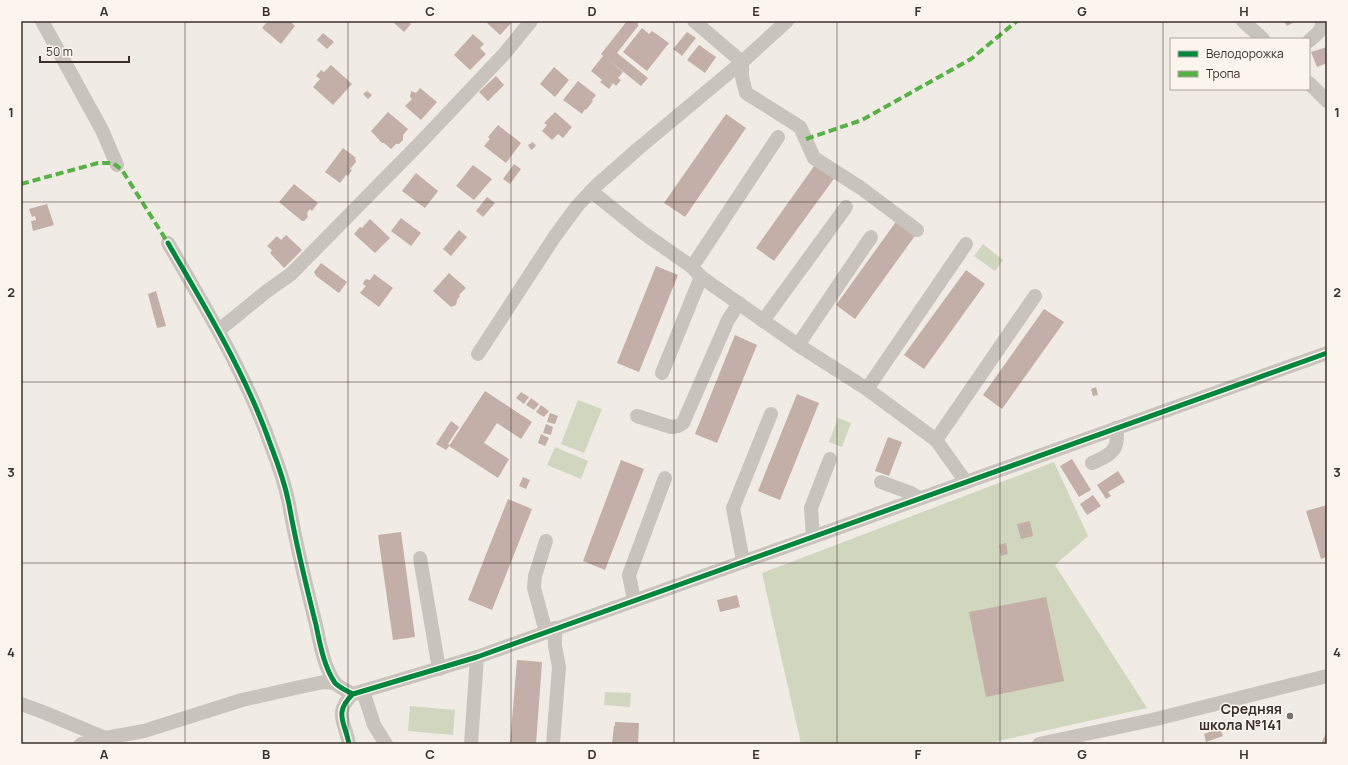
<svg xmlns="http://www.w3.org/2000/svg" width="1348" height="765" font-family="Manrope,sans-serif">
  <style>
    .green { fill: #d1d6bf }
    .building { fill: #c3afa7 }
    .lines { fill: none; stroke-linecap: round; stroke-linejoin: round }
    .minor { stroke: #c9c3be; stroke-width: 14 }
    .quiet { stroke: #57b246; stroke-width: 4; stroke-dasharray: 8 4; stroke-linecap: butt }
    .cycleway-casing { stroke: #fbf5ee; stroke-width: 8 }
    .cycleway { stroke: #00873e; stroke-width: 5 }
    .grid { fill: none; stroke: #3b302b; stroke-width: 1; stroke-opacity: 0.55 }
    .poi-dot { fill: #7a716c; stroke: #fbf5ee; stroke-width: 1.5 }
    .labels { text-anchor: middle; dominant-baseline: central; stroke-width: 3; stroke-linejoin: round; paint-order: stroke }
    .poi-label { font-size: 14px; font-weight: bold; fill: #3b302b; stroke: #fbf5ee; text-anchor: end }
    .neatline { fill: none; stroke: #3b302b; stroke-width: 1.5 }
    .grid-label { font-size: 13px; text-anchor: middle; font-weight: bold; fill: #3b302b }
  </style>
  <rect width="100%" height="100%" fill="#f0ebe5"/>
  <g class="green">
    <path d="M983,244L1003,260L995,271L974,256Z"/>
    <path d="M578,400L602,409L584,453L561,444Z"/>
    <path d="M838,418L851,423L842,447L829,442Z"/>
    <path d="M555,447L588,461L581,479L547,465Z"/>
    <path d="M1054,462L1088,536L1055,565L1147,708L985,744H801L762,573Z"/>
    <path d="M605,692L631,693L630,707L604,705Z"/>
    <path d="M410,706L455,710L453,735L408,731Z"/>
  </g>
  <g class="building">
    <path d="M268,21H290L295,26L281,44L262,28Z"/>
    <path d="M396,21H407L411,24L404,32L394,23Z"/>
    <path d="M485,21H513L500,35Z"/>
    <path d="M627,21H638V26L617,53L648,78L641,86L610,61L623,72L618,78L621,80L616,86L613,83L609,89L600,82L602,80L591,71L603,56L601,54Z"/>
    <path d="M1284,21H1296L1287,26Z"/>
    <path d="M642,28L649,34L652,31L669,43L647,71L623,52Z"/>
    <path d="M687,32L696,38L682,56L673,49Z"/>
    <path d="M323,33L334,42L327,49L317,40Z"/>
    <path d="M473,34L484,44L480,48L486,54L470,70L454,55Z"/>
    <path d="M699,45L716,57L705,73L687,60Z"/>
    <path d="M1327,47V63L1317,67L1311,52Z"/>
    <path d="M331,65L352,84L333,105L313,87L320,79L316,76L321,70L324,72Z"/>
    <path d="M554,67L569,80L555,97L540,84Z"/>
    <path d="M496,76L504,85L488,101L479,92Z"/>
    <path d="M578,81L596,95L592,100L593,101L586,110L585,109L582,114L563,100Z"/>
    <path d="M420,88L437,102L421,120L405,106L412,99L410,97L411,91L416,93Z"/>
    <path d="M367,91L372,95L368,99L363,94Z"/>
    <path d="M388,112L408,129L403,135V140L399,144H396L391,149L384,143H382L371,131Z"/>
    <path d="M555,112L572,127L563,138L558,134L552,140L542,131L547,125L544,123Z"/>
    <path d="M726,114L746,128L685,217L664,203Z"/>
    <path d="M498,125L521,143L506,163L484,146L490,139L488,137Z"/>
    <path d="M533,142L536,146L531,150L528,145Z"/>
    <path d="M343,148L355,157L356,162L350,169L352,170L348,176L346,175L340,183L325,172Z"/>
    <path d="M817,162L836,176L774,261L756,248Z"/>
    <path d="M514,164L521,169L510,184L503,179Z"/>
    <path d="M473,165L492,179L474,200L456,186Z"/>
    <path d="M416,173L438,191L425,208L402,191Z"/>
    <path d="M294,184L318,203L312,211L310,209L307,213L308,217L304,221H302L279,202Z"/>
    <path d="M487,197L495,203L483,217L476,211Z"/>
    <path d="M47,204L54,225L33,231L31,221L36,220L35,216L32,217L29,209Z"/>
    <path d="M401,218L421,233L411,246L391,231Z"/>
    <path d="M370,219L390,238L375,253L354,234L360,227L362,228Z"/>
    <path d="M898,219L917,233L855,319L836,305Z"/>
    <path d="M459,230L467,237L451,256L443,249Z"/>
    <path d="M286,235L302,250L284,268L270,253L272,250L267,246L277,236L281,240Z"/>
    <path d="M321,263L347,282L339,293L316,276L314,272Z"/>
    <path d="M656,266L678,275L639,372L617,363Z"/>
    <path d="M966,270L985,284L924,369L904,355Z"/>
    <path d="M449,273L466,288L459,295L460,296L457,300L456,305L451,307L433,291Z"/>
    <path d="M374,274L393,288L379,307L360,293L366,286L363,284L364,281L366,279L370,280Z"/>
    <path d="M156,291L166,326L157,328L148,294Z"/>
    <path d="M1044,309L1064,322L1002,409L983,395Z"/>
    <path d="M735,335L757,345L717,443L695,434Z"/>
    <path d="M1096,387L1098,395L1093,396L1091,389Z"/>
    <path d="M485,391L532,422L521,439L497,423L484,443L509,459L498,478L449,446Z"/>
    <path d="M521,392L529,397L524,404L516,398Z"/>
    <path d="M797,394L819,403L780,500L758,491Z"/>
    <path d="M531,398L539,404L534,410L526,405Z"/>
    <path d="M541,405L549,411L544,417L536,412Z"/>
    <path d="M550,413L558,416L555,424L547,422Z"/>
    <path d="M451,421L459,427L448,444L450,445L446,450L436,444Z"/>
    <path d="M546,424L553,427L551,435L543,433Z"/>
    <path d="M541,434L549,438L545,446L538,443Z"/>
    <path d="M888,437L902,442L889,476L875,471Z"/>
    <path d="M1072,459L1091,490L1079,497L1060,466Z"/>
    <path d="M621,460L644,469L605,570L583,561Z"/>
    <path d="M1118,471L1125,482L1108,492L1111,496L1106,499L1097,485Z"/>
    <path d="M523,477L530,480L526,489L519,486Z"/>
    <path d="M1093,495L1101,506L1087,515L1080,504Z"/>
    <path d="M508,499L532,509L492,610L468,600Z"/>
    <path d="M1327,505V557L1321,559L1306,511Z"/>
    <path d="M1030,521L1033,536L1021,539L1017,524Z"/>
    <path d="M401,532L415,637L393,640L378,535Z"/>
    <path d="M1006,543L1008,554L1001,556L999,545Z"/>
    <path d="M737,595L740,607L720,612L717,600Z"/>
    <path d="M1046,597L1064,681L986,697L969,612Z"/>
    <path d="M517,660L542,662L536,744H510Z"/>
    <path d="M615,722L639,723L638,744H612L614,726H615Z"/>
    <path d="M1220,728L1223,736L1206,742L1204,734Z"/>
    <path d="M1327,731V744H1321Z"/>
  </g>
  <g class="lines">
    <g class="minor">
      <path d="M42,21L102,130L117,165"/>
      <path d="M694,21L742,62V77L746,93L800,127L814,158L861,188L917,230"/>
      <path d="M1243,21L1263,39"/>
      <path d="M1309,41L1319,32L1324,21"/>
      <path d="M1309,83L1327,101"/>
      <path d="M591,191L642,232L692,267L701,277L798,345L867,389L936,440L966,482"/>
      <path d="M168,243C206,309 246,374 271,446C278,464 285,484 289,504C296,545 306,585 316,625C320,644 324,667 335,683C340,688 347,691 353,694"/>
      <path d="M692,267L778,137"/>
      <path d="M763,321L846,207"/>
      <path d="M219,330L267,291L291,274L423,140L505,53L531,21"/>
      <path d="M798,345L871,237"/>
      <path d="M478,354L555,236L578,205L597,185L639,148L742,62L787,21"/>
      <path d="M662,373L701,277"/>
      <path d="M867,389L966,244"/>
      <path d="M637,416L671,427L678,426L683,423L728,320L739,303"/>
      <path d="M936,440L1035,296"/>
      <path d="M1092,463C1111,455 1120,450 1116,428"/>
      <path d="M881,482L911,493L920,498"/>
      <path d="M813,537L811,508L830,459"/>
      <path d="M546,541L535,576L534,588L546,632"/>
      <path d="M420,558L439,669"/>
      <path d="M743,561L733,508L771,414"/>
      <path d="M634,600L629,575L665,478"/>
      <path d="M363,691L374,725L386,744"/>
      <path d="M21,704L43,712L105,738"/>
      <path d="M81,744L105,738L144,731L242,700L300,687L324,682L335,683"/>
      <path d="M349,744C345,722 333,713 353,694L477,657L1327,353"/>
      <path d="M471,744L477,657"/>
      <path d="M553,744L559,667L555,646V628"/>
      <path d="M1039,744L1152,720L1327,676"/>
    </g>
    <g class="quiet">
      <path d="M806,139L862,120L971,59L1017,21"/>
      <path d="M21,184L98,163H113L122,170L168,243"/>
    </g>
    <g class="cycleway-casing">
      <g id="cycleway">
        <path d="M168,243C206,309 246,374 271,446C278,464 285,484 289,504C296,545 306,585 316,625C320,644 324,667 335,683C340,688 347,691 353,694"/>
        <path d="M349,744C345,722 333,713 353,694L477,657L1327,353"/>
      </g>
    </g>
    <use href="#cycleway" class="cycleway"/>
  </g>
  <path class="grid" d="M185,21V744M348,21V744M511,21V744M674,21V744M837,21V744M1000,21V744M1163,21V744M21,202H1327M21,382H1327M21,563H1327"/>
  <circle class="poi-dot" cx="1290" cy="716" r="4"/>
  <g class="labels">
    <g class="poi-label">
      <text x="1282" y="708">Средняя<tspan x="1282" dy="16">школа №141</tspan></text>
    </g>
  </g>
  <rect width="1348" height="765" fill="none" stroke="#fbf5ee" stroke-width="44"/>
  <rect x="1170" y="38" width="140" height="52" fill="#fbf5ee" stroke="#aea6a0"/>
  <rect x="1178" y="51" width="20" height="6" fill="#00873e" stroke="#aea6a0"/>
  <text x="1206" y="58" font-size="12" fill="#3b302b">Велодорожка</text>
  <rect x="1178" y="71" width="20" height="6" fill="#57b246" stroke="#aea6a0"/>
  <text x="1206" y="78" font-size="12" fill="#3b302b">Тропа</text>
  <path d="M40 56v6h89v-6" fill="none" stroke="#3b302b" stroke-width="2"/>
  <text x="46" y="56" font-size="12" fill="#3b302b" stroke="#fbf5ee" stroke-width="3" paint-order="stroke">50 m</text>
  <rect x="22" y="22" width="1304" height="721" class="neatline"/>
  <g class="grid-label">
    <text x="104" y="16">A</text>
    <text x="266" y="16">B</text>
    <text x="430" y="16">C</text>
    <text x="592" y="16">D</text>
    <text x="756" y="16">E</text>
    <text x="918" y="16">F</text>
    <text x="1082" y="16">G</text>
    <text x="1244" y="16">H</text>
    <text x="11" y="117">1</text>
    <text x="1337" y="117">1</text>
    <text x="11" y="297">2</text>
    <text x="1337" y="297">2</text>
    <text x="11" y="477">3</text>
    <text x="1337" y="477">3</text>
    <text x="11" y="657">4</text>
    <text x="1337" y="657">4</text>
    <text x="104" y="759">A</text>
    <text x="266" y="759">B</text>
    <text x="430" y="759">C</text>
    <text x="592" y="759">D</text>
    <text x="756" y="759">E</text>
    <text x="918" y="759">F</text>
    <text x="1082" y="759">G</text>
    <text x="1244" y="759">H</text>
  </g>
</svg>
